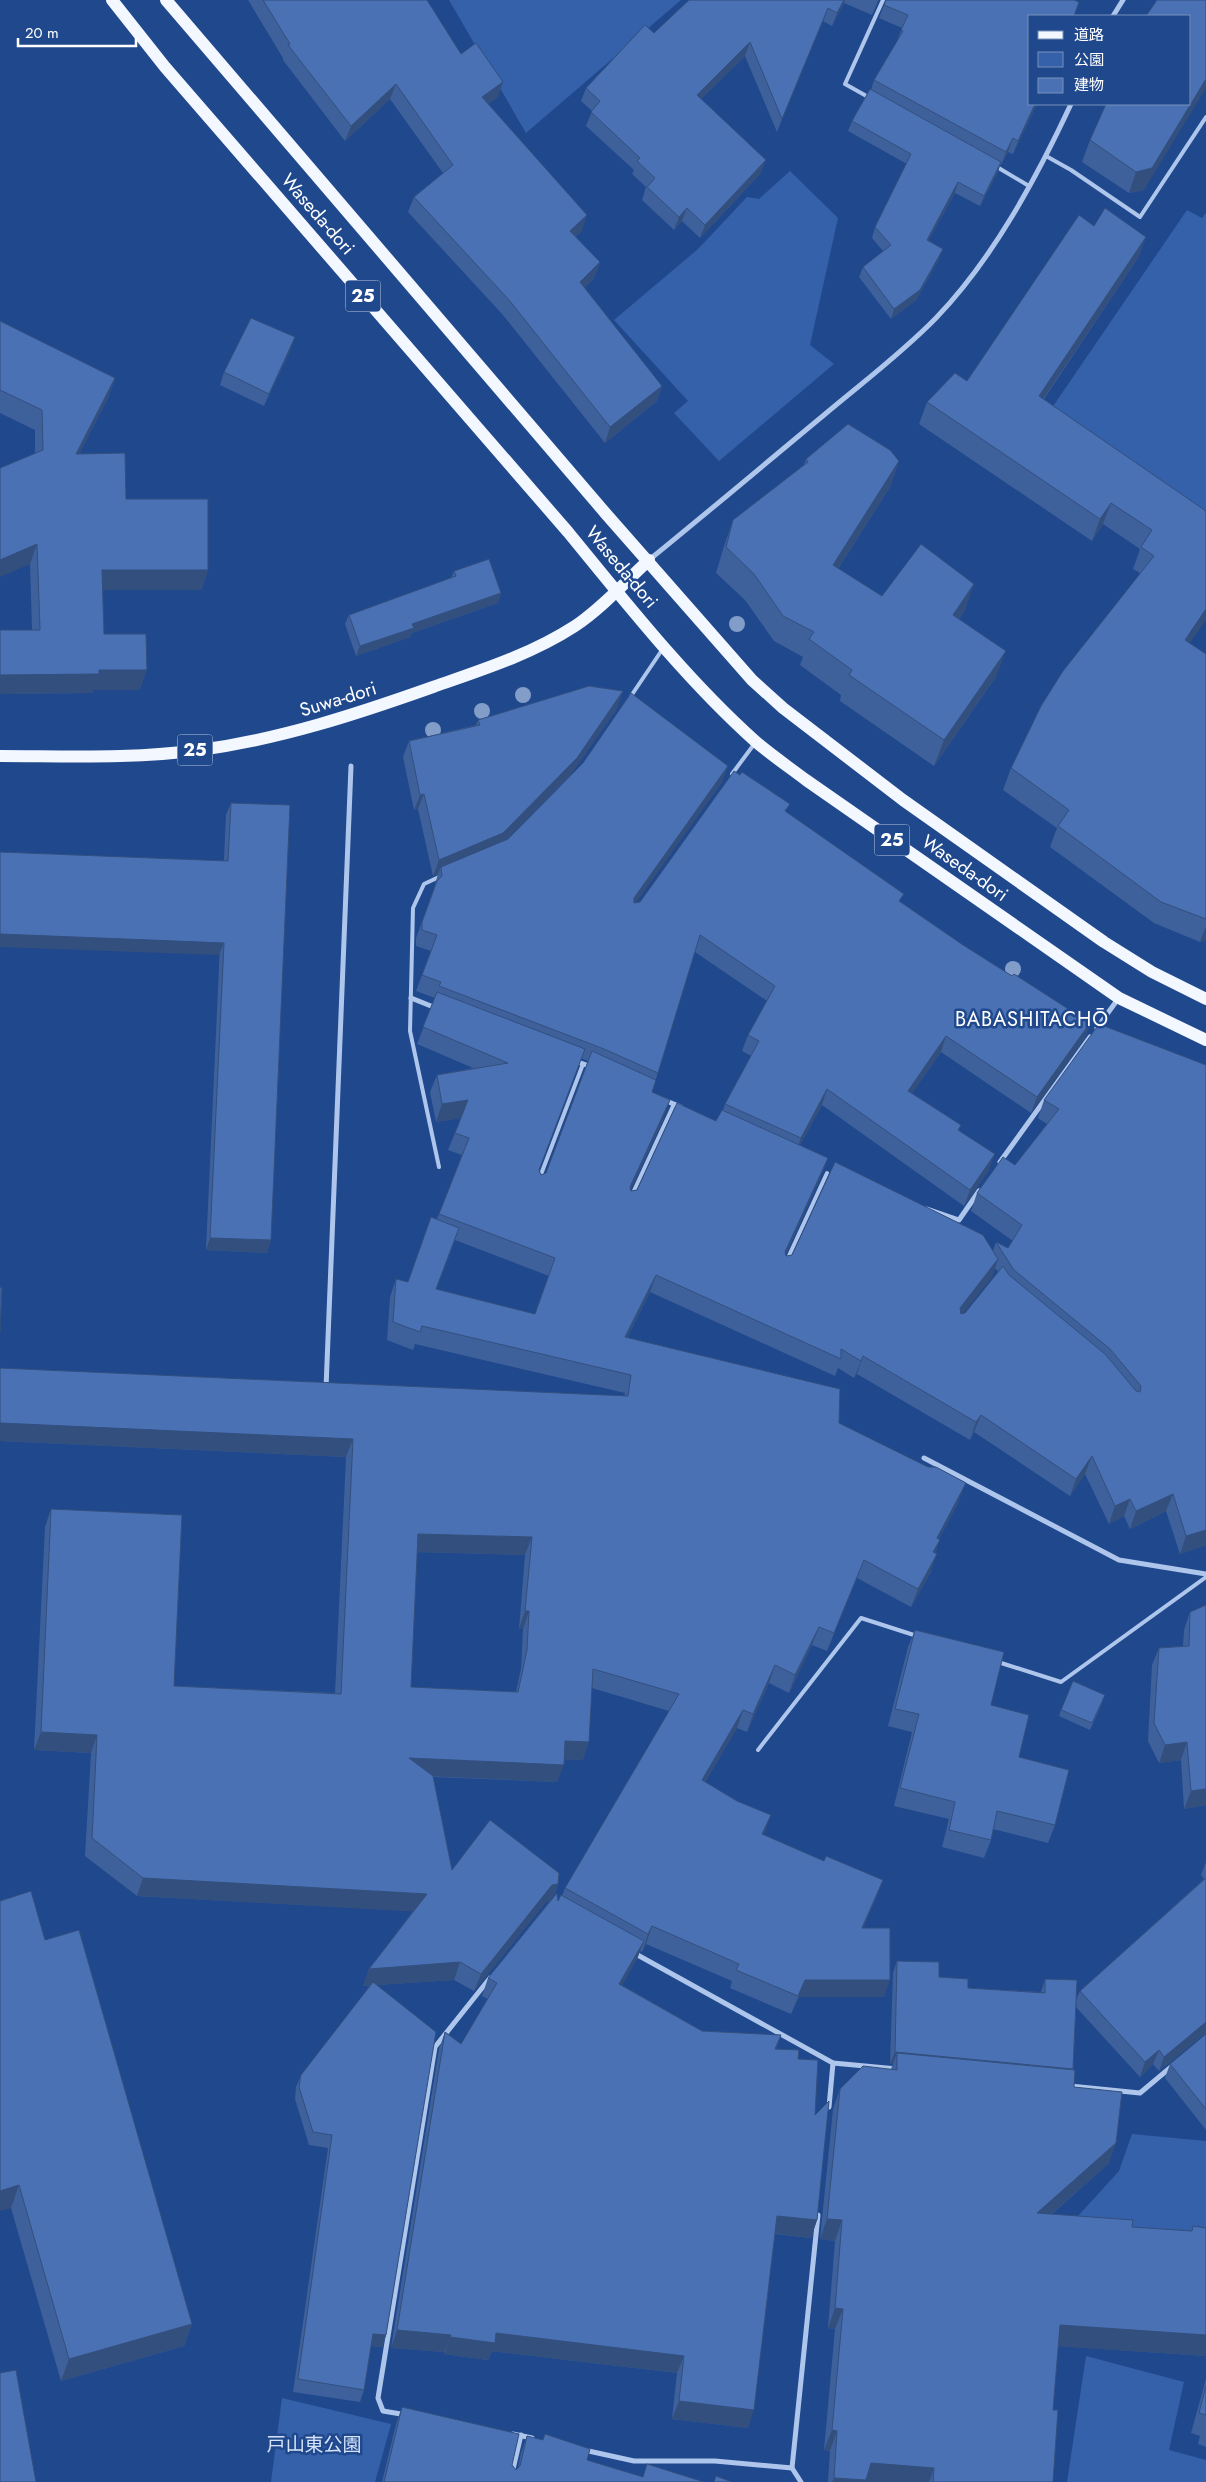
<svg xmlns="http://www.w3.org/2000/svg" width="1206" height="2482" font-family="Jost,'Noto Sans JP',sans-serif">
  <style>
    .green { fill: #3461aa }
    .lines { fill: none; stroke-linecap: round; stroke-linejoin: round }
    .lane { stroke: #aec6ec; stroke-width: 4 }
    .street { stroke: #aec6ec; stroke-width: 5 }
    .primary { stroke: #f3f7ff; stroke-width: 12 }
    .tree { fill: #829dc8 }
    .wall { fill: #3f619b; fill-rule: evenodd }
    .shaded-wall { fill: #334f7e }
    .building { fill: #4971b4; stroke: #334f7e; fill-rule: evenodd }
    .labels { text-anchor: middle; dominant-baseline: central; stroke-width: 5; stroke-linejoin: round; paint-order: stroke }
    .shield { fill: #20488d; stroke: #bcc8dd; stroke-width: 1 }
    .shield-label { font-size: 18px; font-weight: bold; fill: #fff }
    .street-label { font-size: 19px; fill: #fff; stroke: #20488d }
    .park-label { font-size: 19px; fill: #d3e2f9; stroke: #20488d }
    .neighbourhood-label { font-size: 20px; letter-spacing: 1px; fill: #fff; stroke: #20488d }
  </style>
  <rect width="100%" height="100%" fill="#20488d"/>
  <g class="green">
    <path d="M449,0H681L526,133Z"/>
    <path d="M790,171L838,218L810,345L834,364L719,461L674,413L688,401L614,320L698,249L747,197L759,199Z"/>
    <path d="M1187,210L1202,218L1206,213V527L1045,418Z"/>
    <path d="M1132,2134L1206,2141V2240L1068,2227L1119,2171Z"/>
    <path d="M1086,2356L1184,2382L1169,2450L1206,2460V2482H1067Z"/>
    <path d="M282,2398L391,2424L375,2482H271Z"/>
  </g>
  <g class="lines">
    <g class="lane">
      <path d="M870,98L845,84L883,0"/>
      <path d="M1046,156L1071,170L1140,217L1206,117"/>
      <path d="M997,167L1029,186"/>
      <path d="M631,696L662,650"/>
      <path d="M732,774L755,743"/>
      <path d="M439,1167L410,1031L413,908L424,884L439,877"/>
      <path d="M540,1177L583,1064"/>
      <path d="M632,1195L674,1104"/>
      <path d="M787,1260L827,1173"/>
      <path d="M998,1662L1061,1682L1206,1577"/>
      <path d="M758,1750L861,1618L917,1636"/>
    </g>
    <g class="street">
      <path d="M1113,16L1123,0"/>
      <path d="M649,560C708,512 766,463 824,415C862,383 902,353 936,318C993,259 1037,177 1071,104"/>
      <path d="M411,998L436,1008"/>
      <path d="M1097,1028L1118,999"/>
      <path d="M575,1061L592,1067"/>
      <path d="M664,1100L681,1107"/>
      <path d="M1000,1162L1090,1037"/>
      <path d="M927,1209L959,1220L979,1191"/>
      <path d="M326,1388L351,766"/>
      <path d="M924,1458L1119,1560L1206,1574"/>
      <path d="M634,1953L833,2063L897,2069"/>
      <path d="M1070,2086L1140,2093L1171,2067"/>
      <path d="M829,2107L833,2063"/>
      <path d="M407,2415L383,2411L378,2398L435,2047L490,1978"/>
      <path d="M513,2434L532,2438"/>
      <path d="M584,2450L634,2461H715L792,2468"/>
      <path d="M510,2482L521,2435"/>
      <path d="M801,2482L792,2468L818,2215"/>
    </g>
    <g class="primary">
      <path d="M112,0L165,67L568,532C627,604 686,679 755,741C771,755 789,767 806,780L1119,998L1206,1040"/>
      <path d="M166,0L607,515L752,680L783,708L903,800L1104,942L1152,972L1206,999"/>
      <path d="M0,756C66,756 134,759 200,750C281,739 357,714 433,687C482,670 532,654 575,626C602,608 625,582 649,560"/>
    </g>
  </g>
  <g class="tree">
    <circle cx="737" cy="624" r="8"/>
    <circle cx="523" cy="695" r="8"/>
    <circle cx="482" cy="711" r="8"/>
    <circle cx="433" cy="730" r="8"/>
    <circle cx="1013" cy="969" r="8"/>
  </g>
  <g class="wall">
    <path d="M248,0H427L461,54L498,97L488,104L582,231L575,237L600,262L594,278L584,288L662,386L657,401L605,443L503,315L408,212L414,197L443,173L390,99L345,141L283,60V58Z"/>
    <path d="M689,0H879L872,15L844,3L832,26L823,21L777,132L745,56L701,99L761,173L700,238L682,221L674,230L642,200L646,187L632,174L634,170L586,126L592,111L581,101L586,88L654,33Z"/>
    <path d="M1074,0L1037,104L1013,154L1008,152L1001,165H1000L998,172L980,206L955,193L928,241L939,259L916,300L891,319L859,277L863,267L883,251L872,238L875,227L907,164L848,131L852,121L871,90L874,80L896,43L902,28L879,18L884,5Z"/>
    <path d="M1157,0L1144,190L1129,193L1082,162L1090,140Z"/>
    <path d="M1094,226L1146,237L1138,258L1044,399L1206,511L1189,643L1206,654V940L1200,942L1154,923L1050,847L1057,828L1003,790L1011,768L1140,573L1133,569L1140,549L1103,524L1092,541L919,424L927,402L967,381Z"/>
    <path d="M0,321L115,378L108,398L79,454L126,499L208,570L201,590H102L104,634L140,690H93L92,693L0,694V630H32L30,564L35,453V430L0,413Z"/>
    <path d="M291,349L264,406L220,385L224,372Z"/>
    <path d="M806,459L899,461L890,487L838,569L882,596L965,610L959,619L996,677L934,766L840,701L841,695L800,665L803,657L774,641L745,600L716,573L724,546L733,520L804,465Z"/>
    <path d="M454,571L501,593L498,603L412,633L410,637L356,656L345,624L349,615L451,578Z"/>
    <path d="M618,707L571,774L507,839L722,782L636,902H640L787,813L901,902L963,945L1012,976L1090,1023L1084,1039L1031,1113L941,1052L912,1093L961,1125L959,1130L989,1170L964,1206L822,1105L800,1145L828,1158L821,1176L786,1254V1256L993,1251L996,1242L1008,1248L1013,1241L971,1211L977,1193L1015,1165L1047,1124L1038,1118L1044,1100L1206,1065V1545L1180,1554L1166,1511L1130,1529L1124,1516L1109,1524L1085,1474L1070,1496L974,1432L970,1440L857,1374L854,1378L838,1368L835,1376L650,1292L627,1338L839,1423L959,1501L939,1539L931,1572L911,1607L857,1578L827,1651L812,1645L789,1693L769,1683L747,1732L737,1728L705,1782L764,1835L824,1861L883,1880L876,1898L863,1928L884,1997H799L791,2014L730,1988L732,1981L646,1944L642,1952L640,1951L637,1959L622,1985L702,2031L781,2035L776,2049L798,2059L815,2115L817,2220L811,2238L775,2234L748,2428L672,2419L677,2373L492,2351L488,2360L444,2354V2352L391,2348L439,2049L445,2032L461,2044L488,1999L482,1996L488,1978L549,1902H546L474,1991L454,1980L376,1985L386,2335L382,2347L371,2346L364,2390L360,2402L293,2392L328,2148L309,2145L295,2099L296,2087L301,2075L370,1986H363L369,1969L413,1911L137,1896L85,1856L91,1753L34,1750L45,1527L51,1509L174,1686L335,1693L346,1457L0,1441L624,1396L625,1393L415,1344L413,1350L387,1340L390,1297L396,1279L408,1282L437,1219L462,1155L448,1150L461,1118L436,1122L430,1092L437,1075L473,1068L417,1044L435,998L416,991L431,951L416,946V938L435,886V884L438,874L433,876L418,809L414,810L403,757L409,741L476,725L478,720ZM695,952L767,1001L748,1035L742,1051L751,1056L725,1104L723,1110L716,1121L637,1190L631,1191V1189L664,1118L652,1092ZM581,1058L588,1061L546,1173L541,1175L539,1170ZM455,1240L549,1276L535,1314L436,1289ZM995,1268L998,1272L965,1313H963L992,1277ZM417,1552L525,1555L519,1629H523L521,1668L516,1692L411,1687ZM592,1688L669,1711L565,1888L562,1896L558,1901L554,1896L558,1884L452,1870L433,1777L557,1782L564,1759L583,1760Z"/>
    <path d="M231,803L271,1240L267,1253L206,1250L226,815Z"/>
    <path d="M1190,1612L1206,1805L1184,1809L1181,1760L1159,1763L1148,1741L1152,1665L1159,1648L1183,1646L1184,1630Z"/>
    <path d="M915,1630L991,1705L1055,1825L1048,1843L993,1829L991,1840L984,1858L942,1847L949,1819L894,1806L912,1732L888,1726L908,1647Z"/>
    <path d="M1103,1701L1090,1730L1059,1716L1061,1710Z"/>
    <path d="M1206,1862V2130L1165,2078L1170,2064L1205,2035H1203L1159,2071L1153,2064L1140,2077L1076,2007L1073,2070L1074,2087L1109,2163L1052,2214L1132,2227L1191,2231L1193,2226L1206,2228V2356L1058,2346L1053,2410V2482H828L830,2451L824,2450L835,2329L828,2328L835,2241L820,2239L833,2109L840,2089L891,2069L893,2064H890L893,1973L897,1961L968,1988L1041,1992L1045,1979L1076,2000L1080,1991L1204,1879L1201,1875Z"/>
    <path d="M0,1901L45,1940L192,2324L184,2346L61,2381L11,2208Z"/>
    <path d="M1206,2379V2447L1198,2444L1200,2436L1191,2433Z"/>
    <path d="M402,2407L512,2465L516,2470L518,2468L521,2453L527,2436L587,2460L643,2477L647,2464L704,2482H382L396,2424Z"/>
  </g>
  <g class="shaded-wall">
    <path d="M844,0H845L844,3L832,26L837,13Z"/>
    <path d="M878,0H879L872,15Z"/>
    <path d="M828,8L823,21L777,132L782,119Z"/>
    <path d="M750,42L745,56L692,108L697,95Z"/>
    <path d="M1206,79V88L1144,190L1129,193L1136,172Z"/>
    <path d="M503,82L498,97L476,113L482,97Z"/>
    <path d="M396,84L390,99L345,141L351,126Z"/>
    <path d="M1035,104H1037L1013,154L1018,141Z"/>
    <path d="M1013,138L1008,152L1001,165L1006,152Z"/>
    <path d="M766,160L761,173L700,238L705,225Z"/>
    <path d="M1001,162L998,172L980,206L984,196Z"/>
    <path d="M958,182L955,193L923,250L927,240Z"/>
    <path d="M687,208L682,221L674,230L679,217Z"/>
    <path d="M587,215L582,231L564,246L570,231Z"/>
    <path d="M1146,237L1138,258L1031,417L1039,396Z"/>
    <path d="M943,249L939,259L916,300L891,319L894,309Z"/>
    <path d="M600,262L594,278L574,298L580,282Z"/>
    <path d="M295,337L291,349L264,406L269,394Z"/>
    <path d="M115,378L108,398L69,474L76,454Z"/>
    <path d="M662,386L657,401L605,443L610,427Z"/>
    <path d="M899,461L890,487L824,591L833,565Z"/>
    <path d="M1111,503L1103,524L1092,541L1100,519Z"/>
    <path d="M37,544L30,564L0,577V560Z"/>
    <path d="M102,570H208L201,590H95Z"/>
    <path d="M974,584L965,610L944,640L953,615Z"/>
    <path d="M501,593L498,603L412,633L410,637L356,656L360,646L412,624Z"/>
    <path d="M1206,609V620L1177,661L1185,640Z"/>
    <path d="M1006,651L996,677L934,766L944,740Z"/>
    <path d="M99,670H147L140,690H93L92,693L0,694V675Z"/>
    <path d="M623,691L618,707L571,774L497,849L441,867L438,874L433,876L439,860Z"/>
    <path d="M728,766L722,782L628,914L634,898Z"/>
    <path d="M424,794L418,809L414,810L420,795Z"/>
    <path d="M1206,926V940L1200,942Z"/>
    <path d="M0,934L224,943L219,955L0,947Z"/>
    <path d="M1090,1023L1084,1039L1031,1113L1037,1097Z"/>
    <path d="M946,1036L941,1052L902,1107L908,1091Z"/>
    <path d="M827,1089L822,1105L795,1154L801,1138Z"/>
    <path d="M468,1100L462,1118L436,1122L442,1104Z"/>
    <path d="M670,1100L664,1118L624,1204L630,1187Z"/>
    <path d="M995,1154L989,1170L964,1206L970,1190Z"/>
    <path d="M828,1158L821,1176L779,1269L785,1252Z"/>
    <path d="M210,1238L271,1240L267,1253L206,1250Z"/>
    <path d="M998,1259L992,1277L953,1326L960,1308Z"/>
    <path d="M656,1275L650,1292L618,1355L625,1337Z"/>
    <path d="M863,1356L857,1374L854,1378L861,1361Z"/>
    <path d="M981,1415L974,1432L970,1440L976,1422Z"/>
    <path d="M0,1423L353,1439L346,1457L0,1441Z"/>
    <path d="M1092,1456L1085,1474L1070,1496L1076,1479Z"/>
    <path d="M966,1483L959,1501L930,1556L937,1538Z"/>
    <path d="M1173,1494L1166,1511L1130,1529L1136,1511Z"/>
    <path d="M1130,1499L1124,1516L1109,1524L1115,1506Z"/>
    <path d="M1206,1530V1545L1180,1554L1186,1536Z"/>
    <path d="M418,1534L532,1537L525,1555L412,1552Z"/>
    <path d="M940,1540L934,1557L933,1552Z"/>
    <path d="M937,1554L931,1572L911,1607L918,1589Z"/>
    <path d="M864,1560L857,1578L827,1651L834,1633Z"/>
    <path d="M525,1611H529L523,1629H519Z"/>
    <path d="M819,1627L812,1645L789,1693L795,1675Z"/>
    <path d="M775,1665L769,1683L747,1732L753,1714Z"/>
    <path d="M743,1710L737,1728L695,1798L702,1780Z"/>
    <path d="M41,1732L97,1735L91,1753L34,1750Z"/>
    <path d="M565,1741L589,1742L583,1760L558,1759Z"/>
    <path d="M1187,1742L1181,1760L1159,1763L1165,1745Z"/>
    <path d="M409,1758L564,1765L557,1782L403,1775Z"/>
    <path d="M1206,1789V1805L1184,1809L1191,1791Z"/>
    <path d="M771,1815L765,1832L756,1852L762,1834Z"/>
    <path d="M143,1878L427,1894L420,1912L137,1896Z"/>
    <path d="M883,1880L876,1898L856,1945L862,1928Z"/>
    <path d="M558,1884L552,1902H546L474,1991L481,1974L552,1885Z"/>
    <path d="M652,1926L646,1944L642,1952L648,1934Z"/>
    <path d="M644,1941L637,1959L613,2001L619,1984Z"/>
    <path d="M460,1962L454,1980L363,1986L369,1969Z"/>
    <path d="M805,1980H890L884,1997H799L791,2014Z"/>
    <path d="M1206,2022V2035H1203L1159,2071L1164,2057Z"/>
    <path d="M1159,2050L1153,2064L1140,2077L1145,2062Z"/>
    <path d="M895,2052L1073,2069L897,2053L893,2064H890Z"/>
    <path d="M1116,2143L1109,2163L1030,2233L1037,2213Z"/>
    <path d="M19,2185L11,2208L0,2211V2191Z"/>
    <path d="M777,2216L817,2220L811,2238L771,2233Z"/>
    <path d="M827,2219L842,2220L835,2241L820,2239Z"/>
    <path d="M835,2308L843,2309L835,2329L828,2328Z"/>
    <path d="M192,2324L184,2346L61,2381L69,2359Z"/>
    <path d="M1060,2325L1206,2335V2356L1052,2346Z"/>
    <path d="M397,2330L451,2335L444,2352L391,2348Z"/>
    <path d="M496,2333L684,2356L677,2373L492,2351L488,2360L444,2354L450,2337Z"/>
    <path d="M373,2334L386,2335L382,2347L368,2346Z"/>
    <path d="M679,2401L754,2410L748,2428L672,2419Z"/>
    <path d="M832,2430L837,2431L830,2451L824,2450Z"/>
    <path d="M871,2463L934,2468L929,2482H832L834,2478Z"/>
  </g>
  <g class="building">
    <path d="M263,0H427L461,54L476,43L503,82L482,97L587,215L570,231L600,262L580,282L662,386L610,427L509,300L414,197L453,165L396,84L351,126L288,45L290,44Z"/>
    <path d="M689,0H844L837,13L828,8L782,119L750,42L697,95L766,160L705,225L687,208L679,217L647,187L655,178L637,161L640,158L591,112L600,101L586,88L645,25L654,33Z"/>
    <path d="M886,0H1074L1079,2L1074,16H1030V104H1035L1018,141L1013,138L1006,152L874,80L903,31L901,30L908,15L884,5Z"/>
    <path d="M1157,0H1206V79L1152,168L1136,172L1090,140L1106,104H1190V16H1146Z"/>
    <path d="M870,89L1001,162L984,196L958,182L927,240L943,249L920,290L894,309L863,267L891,245L875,227L911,154L852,121Z"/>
    <path d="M1105,208L1146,237L1039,396L1206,511V609L1185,640L1206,654V919L1161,902L1058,826L1069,810L1011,768L1041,706L1063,671L1154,556L1141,547L1152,530L1111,503L1100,519L927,402L955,373L967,381L1079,215L1094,226Z"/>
    <path d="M251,318L295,337L269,394L224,372Z"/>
    <path d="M0,321L115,378L76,454L125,453L126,499H208V570H102L104,634H146L147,670H99V674L0,675V630H40L37,544L0,560V468L43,450L42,410L0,390Z"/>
    <path d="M848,424L890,450L899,461L833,565L882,596L921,544L974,584L953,615L1006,651L944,740L849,675L852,670L809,639L814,632L783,616L754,574L726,547L733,520L808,462L806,459Z"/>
    <path d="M489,559L501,593L412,624L414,628L360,646L349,615L456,576L454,571Z"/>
    <path d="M589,686L623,691L577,758L503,833L439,860L424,794L420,795L409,741L480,725L478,720Z"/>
    <path d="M631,693L728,766L634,898V903L640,902L734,771L740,775L742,772L790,804L785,811L904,894L899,901L963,945L1012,976L1014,974L1090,1023L1037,1097L946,1036L908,1091L961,1125L958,1130L995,1154L970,1190L827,1089L801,1138L725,1104L759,1041L748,1035L775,986L700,935L658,1073L604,1049L439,986L441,982L422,975L437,935L422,930V922L437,881L442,876L441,867L508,839L583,763Z"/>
    <path d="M231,803L290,805L271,1240L210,1238L224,943L0,934V852L228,861Z"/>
    <path d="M437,992L585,1049L539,1170L541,1175L546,1173L592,1051L656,1080L652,1092L670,1100L630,1187L631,1191L637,1190L677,1103L716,1121L722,1110L828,1158L785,1252L786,1256L792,1255L835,1162L983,1235L998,1259L960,1308L961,1314L965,1313L1003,1266L1009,1275L1105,1354L1136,1391L1140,1392L1141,1386L1110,1349L1014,1270L996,1242L1008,1248L1022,1225L977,1193L1003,1157L1015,1165L1059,1109L1044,1100L1099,1024L1206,1065V1530L1186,1536L1173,1494L1136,1511L1130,1499L1115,1506L1092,1456L1076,1479L981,1415L976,1422L863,1356L861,1361L841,1349V1359L656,1275L625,1337L840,1389L839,1423L928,1467H936L966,1483L937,1538L940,1540L933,1552L937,1554L918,1589L864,1560L834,1633L819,1627L795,1675L775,1665L753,1714L743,1710L702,1780L737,1801L771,1815L762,1834L824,1861L826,1856L883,1880L862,1928H890V1980H805L798,1996L736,1970L739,1964L652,1926L648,1934L565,1888L679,1694L593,1669L589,1742L565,1741L564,1765L409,1758L433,1776L452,1870L490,1820L559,1873L558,1884L552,1885L481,1974L460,1962L369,1969L427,1894L143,1878L92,1838L97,1735L41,1732L51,1509L182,1515L174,1686L341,1694L353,1439L0,1423V1368L628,1396L631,1375L422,1326L420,1332L393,1322L396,1279L408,1282L431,1217L459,1228L436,1289L535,1314L555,1258L439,1214L469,1138L455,1133L468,1100L442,1104L437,1075L508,1063L423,1027ZM418,1534L532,1537L525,1611H529L527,1650L518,1692L411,1687Z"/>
    <path d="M0,1287L2,1288L0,1332Z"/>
    <path d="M1206,1605V1789L1191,1791L1187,1742L1165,1745L1154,1723L1159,1648L1189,1646L1190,1612Z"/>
    <path d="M915,1630L1004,1652L991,1705L1029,1715L1019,1757L1069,1770L1055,1825L997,1811L991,1840L949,1830L955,1802L900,1788L919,1714L895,1709Z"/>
    <path d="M1073,1681L1105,1695L1092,1723L1061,1710Z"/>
    <path d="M1206,1878V2022L1164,2057L1159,2050L1145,2062L1080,1991Z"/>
    <path d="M31,1891L45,1940L79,1930L192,2324L69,2359L19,2185L0,2191V1899V1901Z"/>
    <path d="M557,1893L558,1901L561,1895L644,1941L619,1984L702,2031L781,2035L775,2049L799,2050L798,2059L818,2060L815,2115L829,2101L817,2220L777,2216L754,2410L679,2401L684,2356L496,2333L495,2343L450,2337L451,2335L397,2330L445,2032L461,2044L497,1983L488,1978Z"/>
    <path d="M897,1961L939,1962V1977L968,1979V1988L1045,1993V1979L1077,1980L1073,2069L895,2052Z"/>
    <path d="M373,1982L436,2032L386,2335L373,2334L364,2390L298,2379L332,2135L313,2132L299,2087L301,2075Z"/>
    <path d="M1206,2034V2109L1170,2064Z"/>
    <path d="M897,2053L1075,2070L1074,2087L1122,2092L1116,2143L1037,2213L1133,2220L1132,2227L1192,2231L1193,2226L1206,2228V2335L1060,2325L1053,2410H1058L1053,2482H933L934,2468L871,2463L866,2480L834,2478L837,2431L832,2430L843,2309L835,2308L842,2220L827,2219L840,2089L863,2066L897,2070Z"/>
    <path d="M16,2370L36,2482H0V2373Z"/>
    <path d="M1206,2386V2415L1199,2413Z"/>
    <path d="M402,2407L519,2434L512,2465L516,2470L520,2466L527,2436L543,2440L545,2434L590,2449L587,2460L643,2477L647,2464L704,2482H384Z"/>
    <path d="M716,2476L732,2482H714Z"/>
  </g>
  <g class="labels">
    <g class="shield">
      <rect x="345.5" y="280.5" width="35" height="31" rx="4"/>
      <rect x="177.5" y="734.5" width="35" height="31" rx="4"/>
      <rect x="874.5" y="824.5" width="35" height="31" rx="4"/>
    </g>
    <g class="shield-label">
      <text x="363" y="296">25</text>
      <text x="195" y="750">25</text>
      <text x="892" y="840">25</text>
    </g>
    <g class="street-label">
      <text transform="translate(318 214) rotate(49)">Waseda-dori</text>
      <text transform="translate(622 567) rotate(50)">Waseda-dori</text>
      <text transform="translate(338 699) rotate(-17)">Suwa-dori</text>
      <text transform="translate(965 868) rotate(35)">Waseda-dori</text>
    </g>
    <g class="park-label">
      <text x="314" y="2444">戸山東公園</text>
    </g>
    <g class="neighbourhood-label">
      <text x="1032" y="1019">BABASHITACHŌ</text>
    </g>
  </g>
  <rect x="1028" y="15" width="162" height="90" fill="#20488d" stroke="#7991bb"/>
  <rect x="1038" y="31" width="25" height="8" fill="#f3f7ff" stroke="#7991bb"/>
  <text x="1074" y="40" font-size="15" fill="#ffffff">道路</text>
  <rect x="1038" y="52" width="25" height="15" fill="#3461aa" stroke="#7991bb"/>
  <text x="1074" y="65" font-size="15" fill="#ffffff">公園</text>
  <rect x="1038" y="78" width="25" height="15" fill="#4971b4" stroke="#7991bb"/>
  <text x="1074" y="90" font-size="15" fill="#ffffff">建物</text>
  <path d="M18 38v8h118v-8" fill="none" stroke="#ffffff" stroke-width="2.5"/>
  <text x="25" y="38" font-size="15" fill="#ffffff" stroke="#20488d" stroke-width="4" paint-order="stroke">20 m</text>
</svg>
